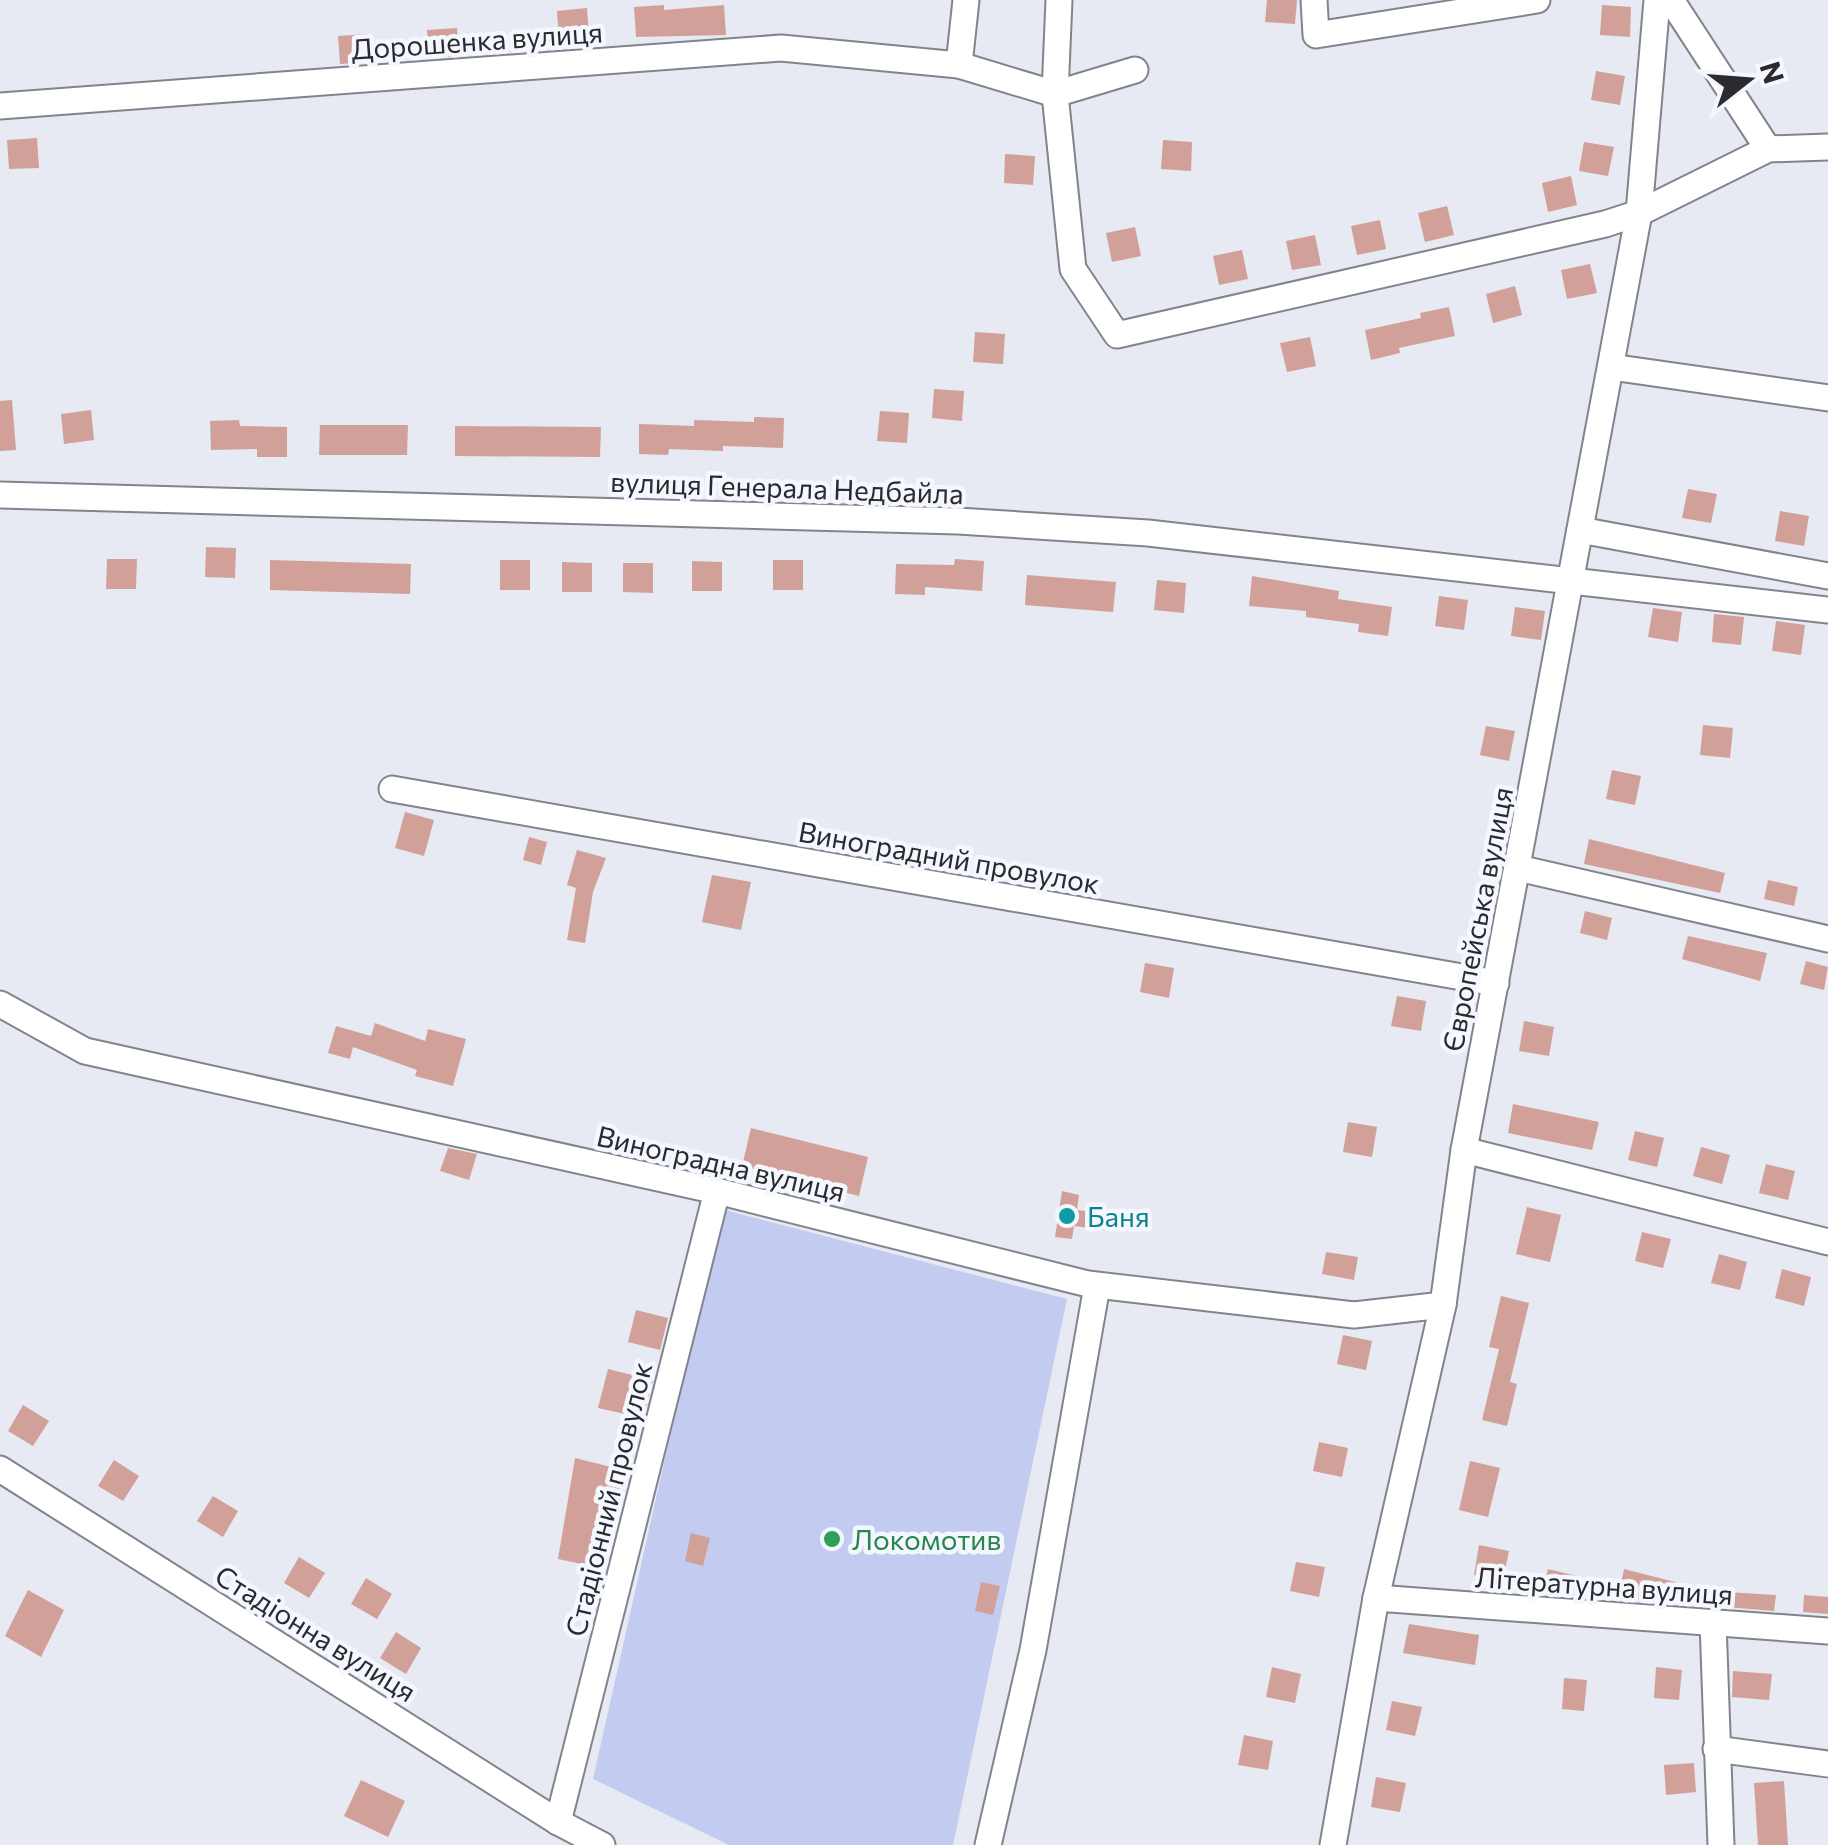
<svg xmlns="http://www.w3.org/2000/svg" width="1828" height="1845" font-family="Commissioner,sans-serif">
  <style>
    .green { fill: #c4cbf1 }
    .building { fill: #d1a199 }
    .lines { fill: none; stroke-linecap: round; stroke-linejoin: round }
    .minor-casing { stroke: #82848d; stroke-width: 29 }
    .minor { stroke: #fff; stroke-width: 25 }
    .culture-dot { fill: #0f9aa8; stroke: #f5f7ff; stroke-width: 4 }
    .leisure-dot { fill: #2e9e5b; stroke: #f5f7ff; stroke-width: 4 }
    .labels { text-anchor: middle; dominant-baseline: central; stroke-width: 9; stroke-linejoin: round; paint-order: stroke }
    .street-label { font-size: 28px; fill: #2b2b2f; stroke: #f5f7ff }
    .culture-label { font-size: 28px; fill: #0d838f; stroke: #f5f7ff; text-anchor: start }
    .leisure-label { font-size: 28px; fill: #27864d; stroke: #f5f7ff; text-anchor: start }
  </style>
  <rect width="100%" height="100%" fill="#e7e9f3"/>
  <path class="green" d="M721,1209L1067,1299L953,1845H729L593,1779Z"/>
  <g class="building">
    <path d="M1267,0H1297L1295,24L1265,22Z"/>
    <path d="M664,5V10L724,5L726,35L636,37L634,7Z"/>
    <path d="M1602,5L1631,7L1630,37L1600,35Z"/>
    <path d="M587,8L589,38L559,41L557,11Z"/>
    <path d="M457,28L459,56L429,58L427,30Z"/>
    <path d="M368,34L370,62L340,64L338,36Z"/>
    <path d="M1596,71L1625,76L1620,105L1591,100Z"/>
    <path d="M37,138L39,168L9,169L7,140Z"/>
    <path d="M1163,140L1192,142L1191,171L1161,169Z"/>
    <path d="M1584,142L1614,147L1608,176L1579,171Z"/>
    <path d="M1005,154L1035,156L1033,185L1004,183Z"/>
    <path d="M1571,176L1577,205L1548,212L1542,183Z"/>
    <path d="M1447,206L1454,235L1425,242L1418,213Z"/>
    <path d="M1380,220L1386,249L1357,255L1351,226Z"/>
    <path d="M1135,227L1141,256L1112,262L1106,233Z"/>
    <path d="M1315,235L1321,265L1292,270L1286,241Z"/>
    <path d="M1242,250L1248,279L1219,285L1213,256Z"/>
    <path d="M1590,264L1597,293L1567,299L1561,270Z"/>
    <path d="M1515,286L1522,315L1493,323L1486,294Z"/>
    <path d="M1449,307L1455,336L1399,348L1400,353L1371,360L1365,330L1421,318L1420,313Z"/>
    <path d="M975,332L1005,334L1003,364L973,362Z"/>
    <path d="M1310,337L1316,366L1287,372L1280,343Z"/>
    <path d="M934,389L964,391L962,421L932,418Z"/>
    <path d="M12,400L16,450L0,451V401Z"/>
    <path d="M91,410L94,440L64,444L61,414Z"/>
    <path d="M880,411L909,413L907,443L877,441Z"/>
    <path d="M754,417L784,418L783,448L723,446V451L669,449L668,455L639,454V424L694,426V420L754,422Z"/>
    <path d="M239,420L240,426L287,427V457H257V449L211,450L210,421Z"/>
    <path d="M320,425H408L407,455H319Z"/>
    <path d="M455,426L601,427L600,457L455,456Z"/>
    <path d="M1688,489L1717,494L1711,523L1682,518Z"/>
    <path d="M1780,511L1809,516L1804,546L1775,541Z"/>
    <path d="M206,547L236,548L235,578L205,577Z"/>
    <path d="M107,559H137L136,589H106Z"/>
    <path d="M955,559L984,561L982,591L925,587V595L895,594L896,564L954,565Z"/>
    <path d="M270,560L411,564L410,594L270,590Z"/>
    <rect x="500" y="560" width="30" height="30"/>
    <rect x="773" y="560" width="30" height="30"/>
    <path d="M692,561L722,562V591H692Z"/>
    <path d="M562,562L592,563V592H562Z"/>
    <path d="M623,563H653V593L623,592Z"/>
    <path d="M1027,575L1116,582L1113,612L1025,605Z"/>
    <path d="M1252,576L1339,591L1338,599L1392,607L1388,636L1358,632L1359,624L1306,617V611L1249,606Z"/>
    <path d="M1157,580L1186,583L1184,613L1154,610Z"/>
    <path d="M1439,596L1468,600L1464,630L1435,626Z"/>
    <path d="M1515,607L1545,611L1541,640L1511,636Z"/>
    <path d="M1653,608L1682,612L1678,642L1648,637Z"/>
    <path d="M1714,614L1744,617L1741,645L1712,642Z"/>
    <path d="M1776,621L1805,625L1801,655L1772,651Z"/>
    <path d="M1703,725L1733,728L1730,758L1700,755Z"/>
    <path d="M1486,726L1515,731L1509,761L1480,755Z"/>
    <path d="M1612,770L1641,776L1635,805L1606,799Z"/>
    <path d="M405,812L434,820L424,856L395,848Z"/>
    <path d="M529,837L547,842L541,865L523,860Z"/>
    <path d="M1589,839L1725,873L1720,893L1584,864Z"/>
    <path d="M577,850L606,858L593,892L585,943L567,940L576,888L567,885Z"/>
    <path d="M712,875L751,882L741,930L702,922Z"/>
    <path d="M1768,880L1798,887L1794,906L1764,899Z"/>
    <path d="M1585,911L1612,918L1607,940L1580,933Z"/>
    <path d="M1688,936L1767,953L1760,981L1682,959Z"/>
    <path d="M1806,961L1828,967L1824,990L1800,984Z"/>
    <path d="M1145,963L1174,968L1169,998L1140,992Z"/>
    <path d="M1397,996L1426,1001L1421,1031L1391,1026Z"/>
    <path d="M1524,1021L1554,1027L1549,1056L1519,1051Z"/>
    <path d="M375,1023L425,1041L428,1029L466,1039L453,1086L415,1076L417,1070L353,1047L350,1059L328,1053L336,1026L371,1036Z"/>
    <path d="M1513,1104L1599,1122L1592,1150L1508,1133Z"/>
    <path d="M1348,1122L1377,1127L1372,1157L1343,1152Z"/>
    <path d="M751,1128L868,1157L859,1196L742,1166Z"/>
    <path d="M1635,1131L1664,1138L1657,1167L1628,1160Z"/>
    <path d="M1701,1147L1730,1155L1722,1184L1693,1176Z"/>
    <path d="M448,1148L477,1154L469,1180L440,1171Z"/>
    <path d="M1766,1164L1795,1171L1788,1200L1759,1193Z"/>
    <path d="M1062,1191L1079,1195L1077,1210L1106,1214L1104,1230L1074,1226L1072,1239L1055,1237Z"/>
    <path d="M1527,1207L1561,1215L1550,1262L1516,1254Z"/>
    <path d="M1642,1232L1671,1239L1663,1268L1635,1261Z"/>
    <path d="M1326,1252L1358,1257L1354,1280L1322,1274Z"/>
    <path d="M1719,1254L1747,1262L1740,1290L1711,1283Z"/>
    <path d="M1782,1269L1811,1277L1804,1306L1775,1298Z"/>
    <path d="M1501,1296L1529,1303L1510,1382L1517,1384L1507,1426L1482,1420L1499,1349L1489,1347Z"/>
    <path d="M636,1310L668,1318L660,1350L628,1342Z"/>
    <path d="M1343,1335L1372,1341L1366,1370L1337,1364Z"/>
    <path d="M608,1369L653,1380L643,1418L598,1408Z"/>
    <path d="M23,1405L49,1421L33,1446L8,1431Z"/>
    <path d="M1319,1442L1348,1448L1342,1477L1313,1471Z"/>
    <path d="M575,1458L623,1470L605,1569L558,1559Z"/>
    <path d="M114,1460L139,1476L123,1501L98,1486Z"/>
    <path d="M1470,1461L1500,1468L1488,1517L1459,1510Z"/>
    <path d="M213,1496L238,1511L223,1537L197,1521Z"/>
    <path d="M691,1533L710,1538L703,1566L685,1561Z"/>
    <path d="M1479,1545L1509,1551L1503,1580L1474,1575Z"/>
    <path d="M299,1557L325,1573L309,1598L284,1583Z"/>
    <path d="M1296,1562L1325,1567L1319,1597L1290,1591Z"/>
    <path d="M1548,1569L1577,1576L1572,1596L1542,1594Z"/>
    <path d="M1624,1569L1710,1591L1776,1595L1774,1611L1618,1598Z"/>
    <path d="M366,1578L392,1594L377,1619L351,1604Z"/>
    <path d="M981,1582L1000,1586L993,1615L975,1611Z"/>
    <path d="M28,1590L64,1610L41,1657L5,1636Z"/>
    <path d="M1804,1595L1828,1597V1614L1803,1612Z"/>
    <path d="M1409,1624L1479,1635L1475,1665L1403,1653Z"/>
    <path d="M396,1632L421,1648L406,1674L380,1658Z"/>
    <path d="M1272,1667L1301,1674L1295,1703L1266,1697Z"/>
    <path d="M1656,1667L1682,1670L1679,1700L1654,1698Z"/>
    <path d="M1733,1671L1772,1674L1769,1700L1732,1697Z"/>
    <path d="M1564,1678L1587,1680L1584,1711L1562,1709Z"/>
    <path d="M1392,1701L1422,1707L1415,1736L1386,1730Z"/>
    <path d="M1244,1735L1273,1741L1268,1770L1238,1765Z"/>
    <path d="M1694,1763L1696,1792L1666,1795L1664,1765Z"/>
    <path d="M1376,1777L1406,1783L1400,1812L1371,1807Z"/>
    <path d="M361,1780L405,1801L388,1837L344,1816Z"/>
    <path d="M1784,1781L1788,1845H1758L1754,1783Z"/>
  </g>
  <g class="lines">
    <g class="minor-casing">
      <g id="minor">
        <path d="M966,0L959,65L1055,94L1135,70"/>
        <path d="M1059,0L1055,94L1073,269L1117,335L1605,224L1639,213L1768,149L1828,147"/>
        <path d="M1314,0L1316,35L1537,0"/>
        <path d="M1671,0L1768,149"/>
        <path d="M0,106L781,48L959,65"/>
        <path d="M1611,367L1828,398"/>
        <path d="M0,495L958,521L1148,533L1828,610"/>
        <path d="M1580,530L1828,576"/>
        <path d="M392,789L1496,983"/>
        <path d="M1518,868L1828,939"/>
        <path d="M0,1004L85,1051L717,1191L1088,1284L1354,1315L1443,1305"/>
        <path d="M1464,1150L1828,1242"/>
        <path d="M0,1469L558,1822L602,1845"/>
        <path d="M1376,1598L1828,1631"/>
        <path d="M1713,1622L1721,1845"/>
        <path d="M1716,1749L1828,1764"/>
        <path d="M558,1822L717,1191"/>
        <path d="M988,1845L1033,1650L1097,1286"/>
        <path d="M1333,1845L1376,1598L1443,1305L1464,1150L1639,213L1657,0"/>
      </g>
    </g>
    <use href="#minor" class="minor"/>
  </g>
  <circle class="culture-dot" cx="1067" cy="1216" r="10"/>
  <circle class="leisure-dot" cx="832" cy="1539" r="10"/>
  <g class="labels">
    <g class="street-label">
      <text transform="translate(477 40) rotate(-4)">Дорошенка вулиця</text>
      <text transform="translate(787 487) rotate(2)">вулиця Генерала Недбайла</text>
      <text transform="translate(949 857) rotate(10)">Виноградний провулок</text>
      <text transform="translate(1477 919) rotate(-79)">Європейська вулиця</text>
      <text transform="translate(721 1163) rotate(13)">Виноградна вулиця</text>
      <text transform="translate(608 1499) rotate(-76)">Стадіонний провулок</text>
      <text transform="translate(1604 1585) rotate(4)">Літературна вулиця</text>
      <text transform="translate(316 1633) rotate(32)">Стадіонна вулиця</text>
    </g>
    <g class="culture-label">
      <text x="1087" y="1216">Баня</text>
    </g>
    <g class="leisure-label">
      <text x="852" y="1539">Локомотив</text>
    </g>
  </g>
  <g transform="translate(1748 80) rotate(73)" stroke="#f5f7ff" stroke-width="8" paint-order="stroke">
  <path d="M0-8L18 38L0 25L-18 38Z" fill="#2b2b2f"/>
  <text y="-15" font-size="28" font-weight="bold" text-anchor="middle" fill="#2b2b2f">N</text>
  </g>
</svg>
